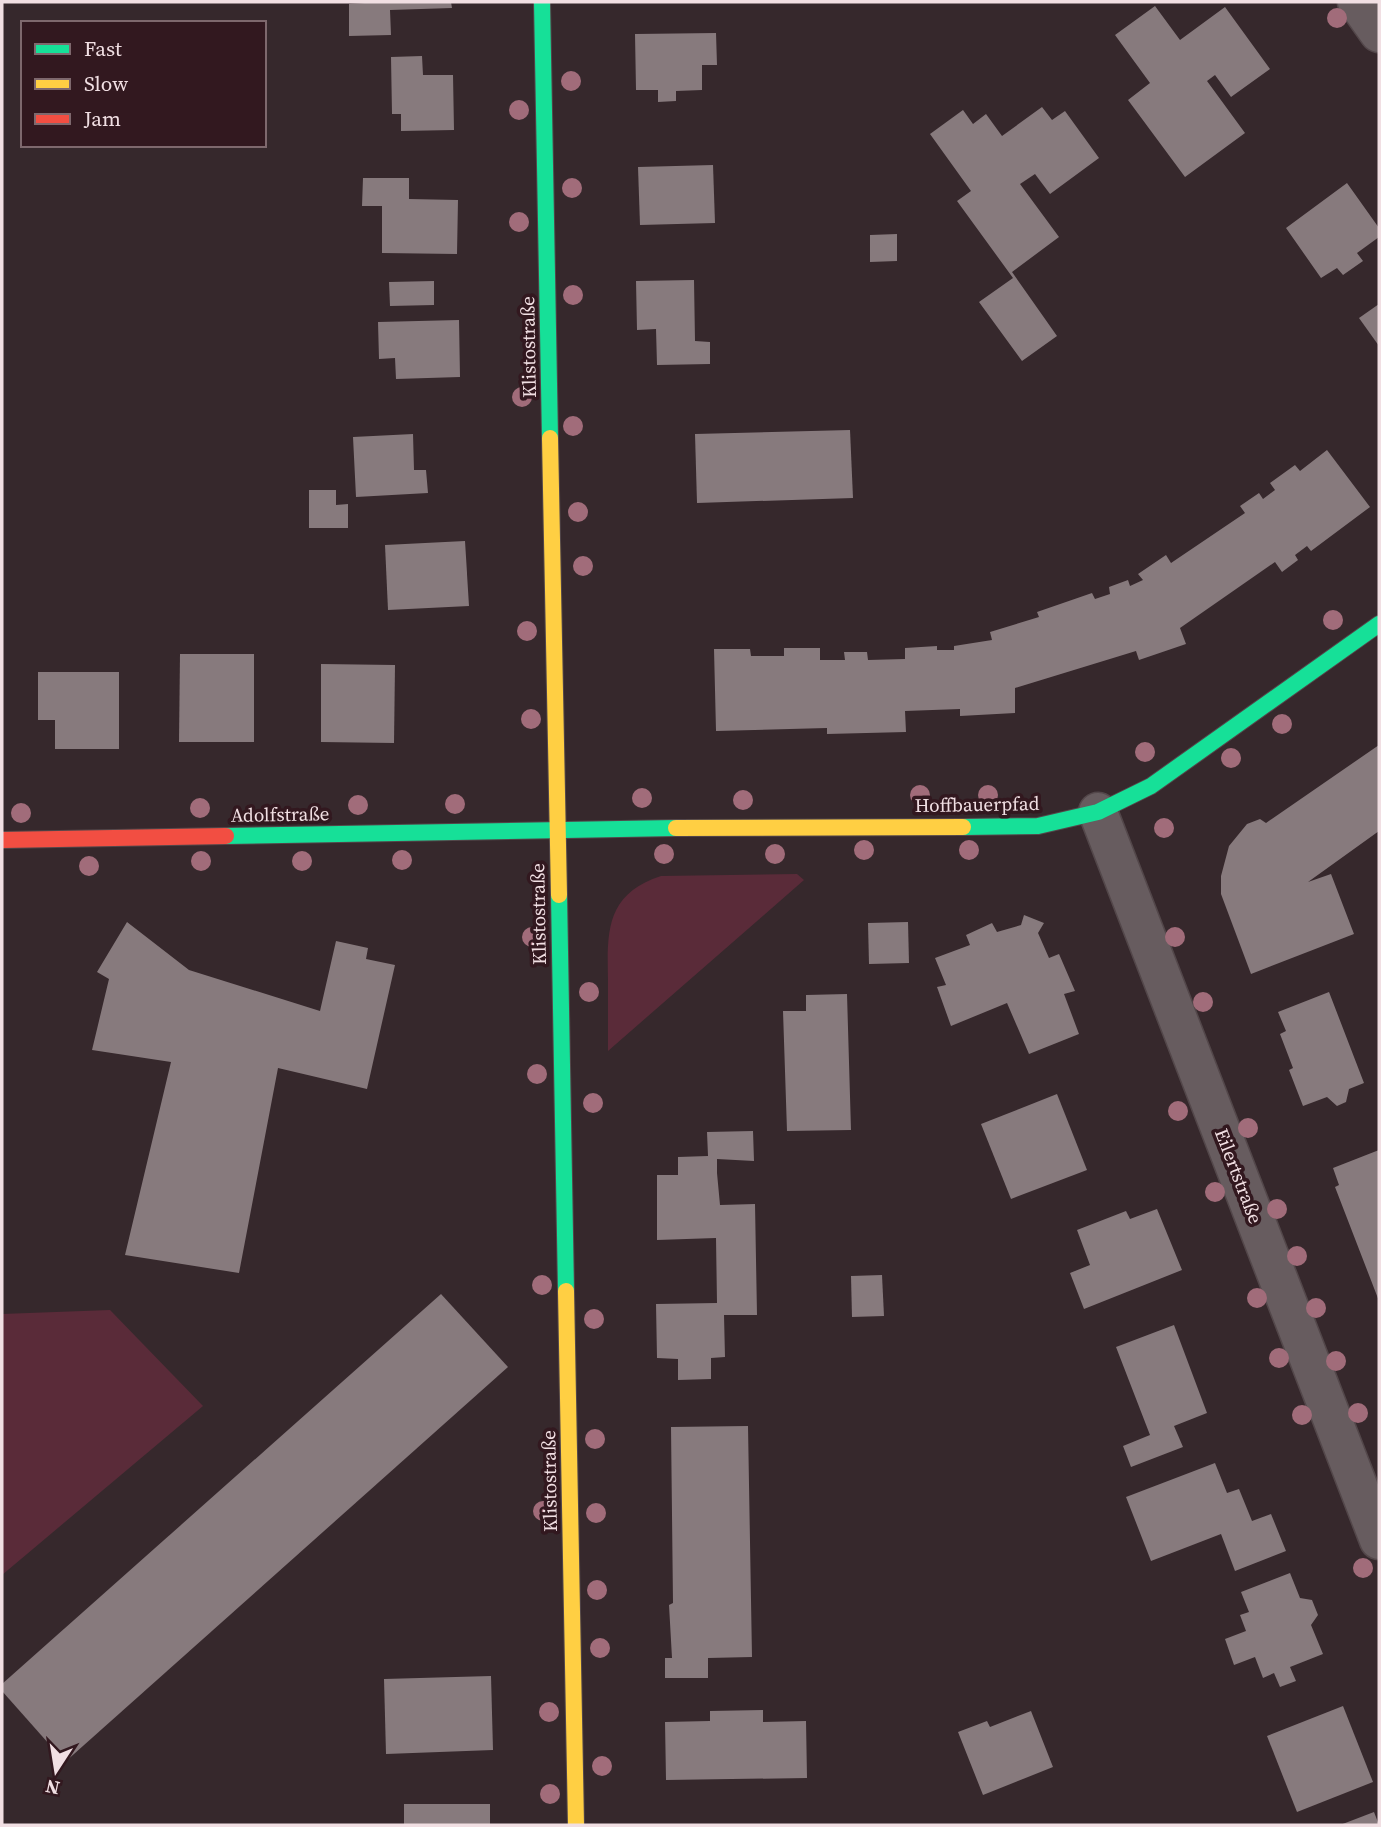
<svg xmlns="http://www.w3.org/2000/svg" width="1381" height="1827" font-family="'Source Serif 4',serif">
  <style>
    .green { fill: #5a2b39 }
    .building { fill: #877a7d }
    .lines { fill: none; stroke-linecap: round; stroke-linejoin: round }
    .street-casing { stroke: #53474a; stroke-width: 41 }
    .fast-casing { stroke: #53474a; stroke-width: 18 }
    .slow-casing { stroke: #53474a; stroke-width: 18 }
    .jam-casing { stroke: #53474a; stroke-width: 18 }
    .street { stroke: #675c5f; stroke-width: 38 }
    .fast { stroke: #16e098; stroke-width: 16 }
    .slow { stroke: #ffcf43; stroke-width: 16 }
    .jam { stroke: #f24e42; stroke-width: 16 }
    .tree { fill: #a16c7a }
    .labels { text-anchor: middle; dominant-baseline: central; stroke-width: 7; stroke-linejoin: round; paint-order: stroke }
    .street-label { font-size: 19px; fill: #f1dfe3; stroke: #32181f }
  </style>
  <rect width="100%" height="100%" fill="#36282c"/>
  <g class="green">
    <path d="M797,874L804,880L608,1051C608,1027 608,1004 608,980C607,931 606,894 661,876Z"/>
    <path d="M110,1310L203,1406L2,1575V1314Z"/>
  </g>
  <g class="building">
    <path d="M380,2H451L452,8L390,10L391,35L349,36V4Z"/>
    <path d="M1155,6L1180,40L1225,7L1270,69L1231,97L1215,75L1207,81L1245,133L1185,177L1128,100L1150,83L1115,35Z"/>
    <path d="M716,33L717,65H702V90L676,91V101L658,102V90H636L635,34Z"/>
    <path d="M422,56L423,75H453L454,130L401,131V114H392L391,57Z"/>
    <path d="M1042,107L1052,120L1065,111L1099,158L1050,194L1035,174L1020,184L1059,237L1012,272L1057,336L1022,361L979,302L1013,278L957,201L971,191L930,134L963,110L973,124L986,114L1002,136Z"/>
    <path d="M713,165L715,223L640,225L638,167Z"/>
    <path d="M363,178H409V199L458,200L457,254L382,253V206H362Z"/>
    <path d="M1347,183L1379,228V237L1357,253L1363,261L1343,275L1337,268L1321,278L1286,228Z"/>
    <path d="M897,234V261L870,262V235Z"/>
    <path d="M694,280L695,341L710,342V364L657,365L656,329L637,330L636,281Z"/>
    <path d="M434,281V305L390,306L389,282Z"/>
    <path d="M1379,304V346L1359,318Z"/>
    <path d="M459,320L460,377L396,379L395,358L379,359L378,322Z"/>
    <path d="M850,430L853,498L697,503L695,434Z"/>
    <path d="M413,434L414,470H426L428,493L356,497L353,437Z"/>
    <path d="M1327,450L1370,507L1311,551L1307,546L1295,555L1298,560L1282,572L1275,562L1180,628L1186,644L1139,660L1136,651L1015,688V713L960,716V709L905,711L906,732L827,734V728L716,731L714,649H750L751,656H784V648H820V660H845L844,652H867L868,660L905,659V648L937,646V650H954V646L992,640L990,632L1039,617L1037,612L1092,593L1095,599L1110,594L1109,587L1128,580L1130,586L1143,580L1138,574L1166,555L1171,563L1245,513L1240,506L1259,493L1263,499L1275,490L1270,483L1295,465L1300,471Z"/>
    <path d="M309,490H336V505L348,504V528H309Z"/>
    <path d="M465,541L469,606L388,610L385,545Z"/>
    <path d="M180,654H254V742H179Z"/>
    <path d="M321,664L395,665L394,743L321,742Z"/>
    <path d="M38,672H119V749H55V720H38Z"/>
    <path d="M1379,745V831L1308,882L1331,874L1354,934L1251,974L1221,894V876L1229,846L1247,824L1260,819L1266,823Z"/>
    <path d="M1024,915L1044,923L1038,933L1049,958L1059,954L1075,991L1064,994L1079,1034L1029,1054L1007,1003L951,1026L937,987L946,985L935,958L970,945L966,935L992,923L997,932L1021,925Z"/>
    <path d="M127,922L189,970L320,1011L336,941L368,948L366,959L395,965L367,1089L278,1068L239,1273L125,1255L171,1062L92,1050L109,979L97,972Z"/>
    <path d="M908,922L909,963L869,964L868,923Z"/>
    <path d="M1329,992L1364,1083L1349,1089L1346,1102L1337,1106L1327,1097L1303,1106L1289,1070L1293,1068L1280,1034L1286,1031L1278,1012Z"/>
    <path d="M847,994L851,1130L787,1131L783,1011H806V995Z"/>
    <path d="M1057,1094L1087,1170L1011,1199L981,1124Z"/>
    <path d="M753,1131L754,1161L717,1159V1173L720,1205L755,1204L757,1315H724L725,1357L711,1358V1379L678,1380V1359L657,1358L656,1304L717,1303L716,1238L657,1240V1175H678V1157L708,1156L707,1132Z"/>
    <path d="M1379,1150V1301L1335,1187L1339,1185L1333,1168Z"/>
    <path d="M1157,1209L1182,1270L1084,1309L1070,1273L1090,1265L1077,1230L1126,1211L1130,1219Z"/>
    <path d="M882,1275L884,1316L852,1317L851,1276Z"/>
    <path d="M441,1294L508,1367L65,1762L2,1691V1684Z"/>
    <path d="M1174,1325L1207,1413L1174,1426L1183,1447L1131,1467L1123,1446L1150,1435L1116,1347Z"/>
    <path d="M748,1426L752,1657L708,1658V1678H665V1658H672L669,1605L673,1603L671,1427Z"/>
    <path d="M1215,1463L1227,1493L1239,1489L1252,1521L1271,1514L1286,1551L1235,1571L1221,1534L1151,1561L1126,1497Z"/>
    <path d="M1290,1573L1300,1598L1312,1600L1318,1615L1311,1625L1323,1654L1290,1667L1296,1681L1280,1687L1274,1673L1263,1678L1255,1657L1234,1665L1225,1639L1246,1631L1240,1615L1249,1612L1241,1592Z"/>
    <path d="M491,1676L493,1750L386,1754L384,1679Z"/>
    <path d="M1343,1706L1373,1782L1297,1812L1267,1736Z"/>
    <path d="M763,1710V1722L806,1721L807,1778L666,1780L665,1722L710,1721V1711Z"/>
    <path d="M1031,1711L1053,1767L983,1795L958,1732L987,1721L990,1727Z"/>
    <rect x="404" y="1804" width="86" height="21"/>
    <path d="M1374,1812L1379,1825H1340Z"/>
  </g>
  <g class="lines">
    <g class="street-casing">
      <g id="street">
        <path d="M1357,2L1379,33"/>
        <path d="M1098,812L1379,1540"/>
      </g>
    </g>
    <g class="fast-casing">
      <g id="fast">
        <path d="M542,2L550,438"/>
        <path d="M963,827L1038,826L1098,812L1151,786L1379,624"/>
        <path d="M226,836L676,828"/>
        <path d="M559,895L566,1291"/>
      </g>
    </g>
    <g class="slow-casing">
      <g id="slow">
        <path d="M550,438L559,895"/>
        <path d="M676,828L963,827"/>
        <path d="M566,1291L576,1825"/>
      </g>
    </g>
    <g class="jam-casing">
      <path id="jam" d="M2,840L226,836"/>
    </g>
    <use href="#street" class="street"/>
    <use href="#fast" class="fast"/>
    <use href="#slow" class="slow"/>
    <use href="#jam" class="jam"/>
  </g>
  <g class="tree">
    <circle cx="1337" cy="18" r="10"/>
    <circle cx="571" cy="81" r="10"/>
    <circle cx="519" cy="110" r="10"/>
    <circle cx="572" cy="188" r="10"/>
    <circle cx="519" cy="222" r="10"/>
    <circle cx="573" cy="295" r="10"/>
    <circle cx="522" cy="397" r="10"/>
    <circle cx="573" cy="426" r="10"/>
    <circle cx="578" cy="512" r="10"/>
    <circle cx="583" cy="566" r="10"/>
    <circle cx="1333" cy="620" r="10"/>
    <circle cx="527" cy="631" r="10"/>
    <circle cx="531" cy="719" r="10"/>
    <circle cx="1282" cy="724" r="10"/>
    <circle cx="1145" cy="752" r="10"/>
    <circle cx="1231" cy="758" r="10"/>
    <circle cx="920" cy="795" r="10"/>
    <circle cx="988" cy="795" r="10"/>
    <circle cx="642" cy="798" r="10"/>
    <circle cx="743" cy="800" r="10"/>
    <circle cx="455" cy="804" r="10"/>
    <circle cx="358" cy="805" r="10"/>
    <circle cx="200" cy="808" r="10"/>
    <circle cx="21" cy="813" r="10"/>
    <circle cx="1164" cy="828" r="10"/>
    <circle cx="864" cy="850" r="10"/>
    <circle cx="969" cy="850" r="10"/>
    <circle cx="664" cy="854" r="10"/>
    <circle cx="775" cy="854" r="10"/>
    <circle cx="402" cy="860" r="10"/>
    <circle cx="201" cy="861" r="10"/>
    <circle cx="302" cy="861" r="10"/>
    <circle cx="89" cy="866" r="10"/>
    <circle cx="532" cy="937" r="10"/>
    <circle cx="1175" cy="937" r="10"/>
    <circle cx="589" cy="992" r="10"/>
    <circle cx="1203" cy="1002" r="10"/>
    <circle cx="537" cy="1074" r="10"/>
    <circle cx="593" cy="1103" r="10"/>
    <circle cx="1178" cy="1111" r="10"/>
    <circle cx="1248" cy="1128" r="10"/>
    <circle cx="1215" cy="1192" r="10"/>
    <circle cx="1277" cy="1209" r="10"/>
    <circle cx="1297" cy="1256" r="10"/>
    <circle cx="542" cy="1285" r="10"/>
    <circle cx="1257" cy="1298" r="10"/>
    <circle cx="1316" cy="1308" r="10"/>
    <circle cx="594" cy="1319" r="10"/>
    <circle cx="1279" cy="1358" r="10"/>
    <circle cx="1336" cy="1361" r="10"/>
    <circle cx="1358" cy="1413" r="10"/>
    <circle cx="1302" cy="1415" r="10"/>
    <circle cx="595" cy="1439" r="10"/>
    <circle cx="543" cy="1511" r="10"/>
    <circle cx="596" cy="1513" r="10"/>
    <circle cx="1363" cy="1568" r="10"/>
    <circle cx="597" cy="1590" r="10"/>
    <circle cx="600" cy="1648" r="10"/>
    <circle cx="549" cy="1712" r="10"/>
    <circle cx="602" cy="1766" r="10"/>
    <circle cx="550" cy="1794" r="10"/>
  </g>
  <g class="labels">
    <g class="street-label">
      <text transform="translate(528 347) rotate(-91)">Klistostraße</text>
      <text transform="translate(977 804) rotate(-1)">Hoffbauerpfad</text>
      <text transform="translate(280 814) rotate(-1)">Adolfstraße</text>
      <text transform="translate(538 914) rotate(-91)">Klistostraße</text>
      <text transform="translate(1239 1176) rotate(69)">Eilertstraße</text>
      <text transform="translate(549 1481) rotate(-91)">Klistostraße</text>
    </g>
  </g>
  <rect width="1381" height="1827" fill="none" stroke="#f1dfe3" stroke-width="7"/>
  <rect x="21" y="21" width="245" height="126" fill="#32181f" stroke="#7e686d" stroke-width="2"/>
  <rect x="35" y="44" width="35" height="10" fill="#16e098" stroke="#7e686d" stroke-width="2"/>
  <text x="84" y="56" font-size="21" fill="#f1dfe3">Fast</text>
  <rect x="35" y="79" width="35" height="10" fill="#ffcf43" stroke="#7e686d" stroke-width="2"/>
  <text x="84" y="91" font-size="21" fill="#f1dfe3">Slow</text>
  <rect x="35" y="114" width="35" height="10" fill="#f24e42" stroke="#7e686d" stroke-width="2"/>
  <text x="84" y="126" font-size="21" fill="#f1dfe3">Jam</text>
  <g transform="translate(56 1771) rotate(192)" stroke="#32181f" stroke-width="5" paint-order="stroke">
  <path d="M0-5L12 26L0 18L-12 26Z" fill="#f1dfe3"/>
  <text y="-10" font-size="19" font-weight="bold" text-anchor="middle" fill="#f1dfe3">N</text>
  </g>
</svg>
